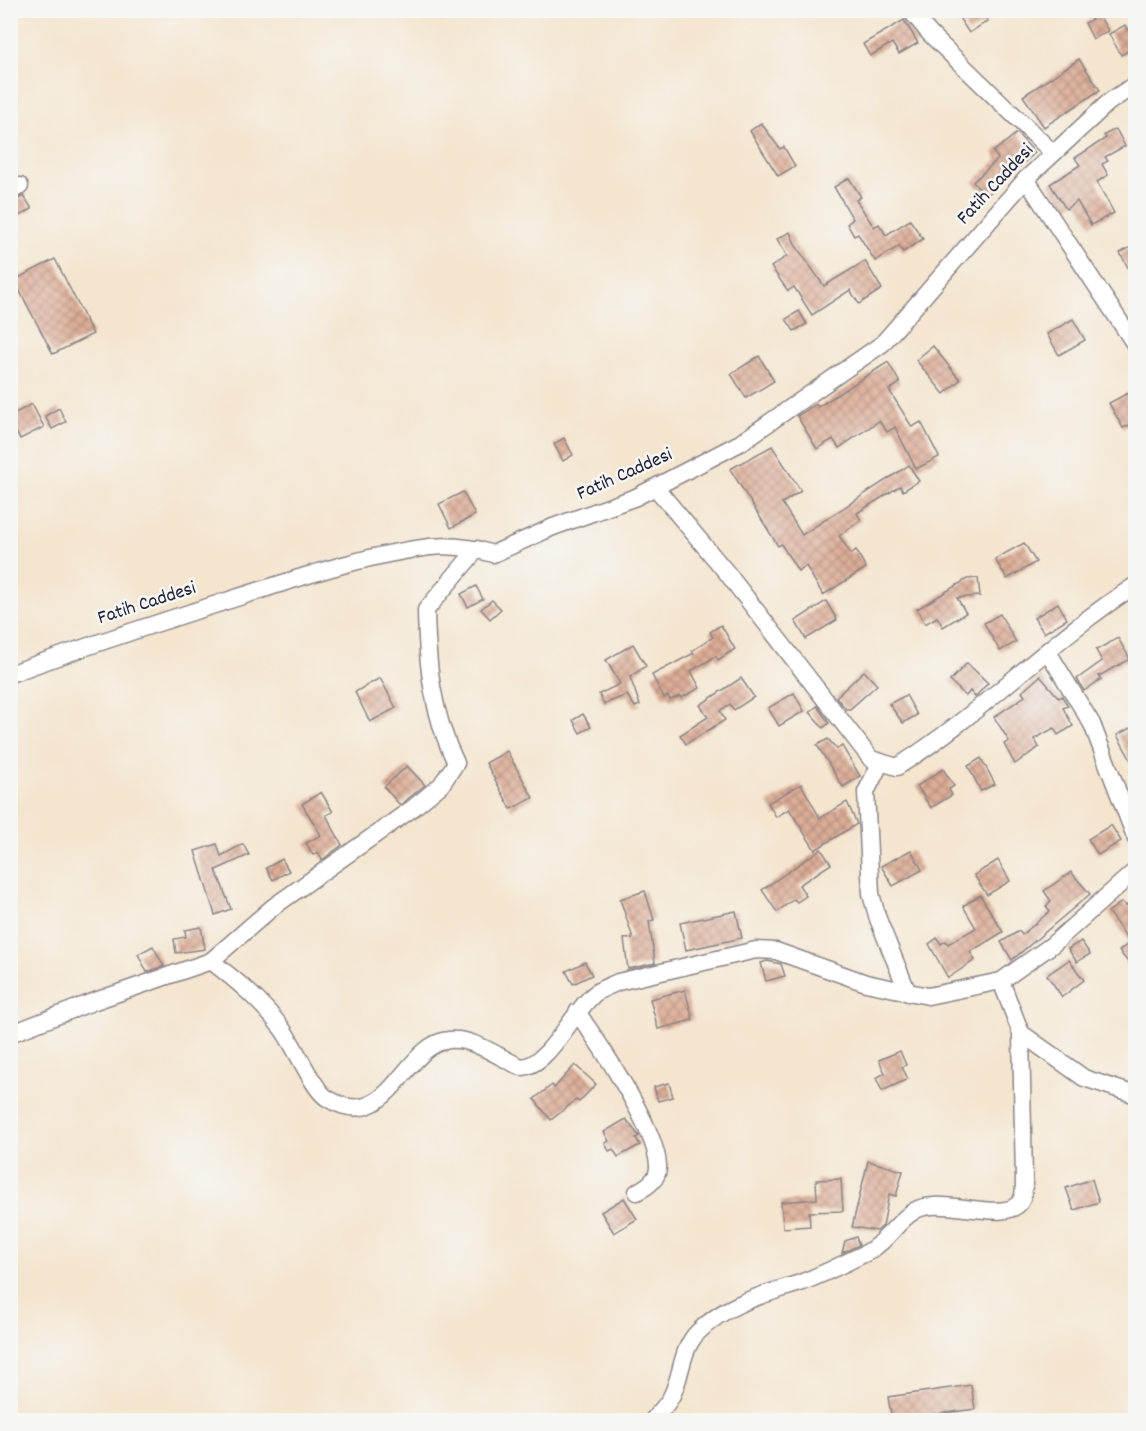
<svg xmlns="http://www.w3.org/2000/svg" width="1146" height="1431" font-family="Dekko,sans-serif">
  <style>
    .building { fill: url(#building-cross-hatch) }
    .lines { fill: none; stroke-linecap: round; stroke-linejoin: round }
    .minor-casing { stroke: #8b8485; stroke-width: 19 }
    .minor { stroke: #fff; stroke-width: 16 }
    .labels { text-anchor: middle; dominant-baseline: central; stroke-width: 5; stroke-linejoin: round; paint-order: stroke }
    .street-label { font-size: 20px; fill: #22223b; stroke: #f6f6f2 }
  </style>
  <defs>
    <pattern id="building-cross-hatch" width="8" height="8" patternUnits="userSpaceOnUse" patternTransform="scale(1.5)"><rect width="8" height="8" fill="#ddad97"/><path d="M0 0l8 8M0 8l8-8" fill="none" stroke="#b38c7c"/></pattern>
  </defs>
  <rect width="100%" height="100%" fill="#f6f6f2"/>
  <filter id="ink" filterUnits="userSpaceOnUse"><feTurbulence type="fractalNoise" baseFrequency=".0167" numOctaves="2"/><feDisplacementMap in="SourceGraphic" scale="12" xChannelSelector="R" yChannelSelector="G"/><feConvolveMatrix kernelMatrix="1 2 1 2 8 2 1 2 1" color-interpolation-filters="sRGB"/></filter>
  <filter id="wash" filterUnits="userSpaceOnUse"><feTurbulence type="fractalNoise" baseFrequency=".008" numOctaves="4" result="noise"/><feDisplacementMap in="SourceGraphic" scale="24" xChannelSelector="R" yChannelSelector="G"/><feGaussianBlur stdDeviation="1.35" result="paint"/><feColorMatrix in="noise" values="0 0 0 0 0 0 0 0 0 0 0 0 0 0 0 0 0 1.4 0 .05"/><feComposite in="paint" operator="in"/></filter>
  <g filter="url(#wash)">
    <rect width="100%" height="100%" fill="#f4e5cf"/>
    <g id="blocks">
      <g class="building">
        <path d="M954,10H981L988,21L969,33Z"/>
        <path d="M1099,15L1108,31L1093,39L1085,23Z"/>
        <path d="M904,20L918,43L899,54L892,43L870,56L863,44Z"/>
        <path d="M1125,25L1127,30L1136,25V47L1121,55L1109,34Z"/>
        <path d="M1079,59L1100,90L1044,127L1023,96Z"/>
        <path d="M761,123L780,149L784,147L795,166L778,176L750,131Z"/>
        <path d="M1116,129L1125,146L1105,157L1108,161L1102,164L1108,175L1097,182L1114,213L1091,225L1077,201L1066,209L1050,184L1080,165L1075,158L1106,138L1104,135Z"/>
        <path d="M1017,133L1035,153L986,196L973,182L998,159L993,152Z"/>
        <path d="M849,178L861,197L856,200L874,227L879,224L886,235L910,220L923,239L903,252L899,246L875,261L858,234L854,236L847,224L853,219L834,187Z"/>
        <path d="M24,196L32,209L10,221V203Z"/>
        <path d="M790,232L796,246L824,286L865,261L882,289L859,304L850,290L812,315L794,287L788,291L771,267L787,256L777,239Z"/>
        <path d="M1136,244V282L1120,253Z"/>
        <path d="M55,259L93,334L53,354L14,280Z"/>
        <path d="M799,311L807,324L794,331L786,319Z"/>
        <path d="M1073,319L1085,340L1059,355L1047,334Z"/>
        <path d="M933,346L960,380L944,394L916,360Z"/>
        <path d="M759,356L774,381L746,398L731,374Z"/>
        <path d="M888,362L900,383L889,390L912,427L921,422L939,457L916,469L895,427L887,432L879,421L839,448L833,439L817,449L797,416L816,404L818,407Z"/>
        <path d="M1132,391L1136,398V422L1123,428L1109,403Z"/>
        <path d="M32,404L44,427L20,439L10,422V416Z"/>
        <path d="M59,408L66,422L52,429L45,416Z"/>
        <path d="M564,438L573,455L563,461L554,444Z"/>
        <path d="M772,446L801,491L782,503L802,535L909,465L919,481L903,491L900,486L857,513L861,520L839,536L851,554L856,550L866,568L823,595L806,566L798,571L781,544L778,546L730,469Z"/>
        <path d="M463,492L475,515L451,528L439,504Z"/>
        <path d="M1024,543L1036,562L1007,579L995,559Z"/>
        <path d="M978,578L980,596L957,598L966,613L943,627L937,617L925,624L917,609L967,579Z"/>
        <path d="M476,586L483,599L468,607L461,594Z"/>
        <path d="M492,600L501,609L490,619L481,609Z"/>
        <path d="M826,601L837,620L806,639L795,621Z"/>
        <path d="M1058,603L1067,619L1044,633L1034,618Z"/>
        <path d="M1000,614L1016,642L1000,651L984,623Z"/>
        <path d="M721,625L735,649L718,660L716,656L691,671L700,688L681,698L680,696L670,700L668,696L664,698L652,675L694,653L692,651L713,637L710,632Z"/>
        <path d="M1118,638L1130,659L1099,676L1101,679L1084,691L1077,679L1102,661L1096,650Z"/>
        <path d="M633,644L646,666L630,677L640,705L635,707L627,695L604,704L599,694L620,684L606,660Z"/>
        <path d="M967,663L988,683L975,697L970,691L966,696L950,681Z"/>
        <path d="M864,671L877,685L850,709H846L836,697Z"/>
        <path d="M1040,676L1059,698L1062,696L1068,706L1063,708L1073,726L1058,735L1054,728L1034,739L1039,747L1015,764L1004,744L1009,741L994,717L1025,696L1022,692Z"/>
        <path d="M380,678L396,708L370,722L355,692Z"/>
        <path d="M741,678L754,697L734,710L730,704L720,711L725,720L686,744L680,735L708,717L700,705Z"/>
        <path d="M794,693L804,711L779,726L768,708Z"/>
        <path d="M906,695L917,715L903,723L889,704Z"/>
        <path d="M817,706L829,723L823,728L810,712Z"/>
        <path d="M583,714L591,727L580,733L573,720Z"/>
        <path d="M1136,725V769L1117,735Z"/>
        <path d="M828,739L837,749L842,746L860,776L843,787L817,745Z"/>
        <path d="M507,751L533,798L511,809L486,763Z"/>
        <path d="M981,758L995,784L981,791L968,766Z"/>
        <path d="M407,766L425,785L400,805L384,787Z"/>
        <path d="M943,769L954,786L949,789L952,795L931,808L917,786Z"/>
        <path d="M801,784L820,818L847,802L857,824L815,850L789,809L776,817L768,803Z"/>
        <path d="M321,792L333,812L326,815L342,845L322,860L318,852L313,855L306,843L321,835L302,804Z"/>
        <path d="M1111,825L1121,841L1098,855L1088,839Z"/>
        <path d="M217,844L221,856L243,844L249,855L216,870L231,909L215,915L195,851Z"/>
        <path d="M821,849L831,864L799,885L806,896L797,902L794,899L777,912L762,890Z"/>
        <path d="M911,850L922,870L893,886L881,866Z"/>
        <path d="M282,859L289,871L273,880L266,868Z"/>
        <path d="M998,860L1010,881L987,895L974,875Z"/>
        <path d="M1071,872L1090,894L1012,960L1001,942L1019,931L1022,935L1050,911L1046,906L1051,901L1044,891Z"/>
        <path d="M645,891L654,920L649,921L655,963L628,969L624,939L633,938L620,899Z"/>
        <path d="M980,895L1003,932L970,952L975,960L948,978L929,944L937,938L941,944L946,941L948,944L976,928L963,906Z"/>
        <path d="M1136,900V972L1119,951L1130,942L1108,912L1122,902L1126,906Z"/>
        <path d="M736,911L742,938L686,950L680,923Z"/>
        <path d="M201,927L205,949L176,953L174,939L186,937L185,930Z"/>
        <path d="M1081,941L1090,954L1077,962L1068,949Z"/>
        <path d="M153,946L164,966L147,972L138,954Z"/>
        <path d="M1069,960L1084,980L1062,997L1047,975Z"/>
        <path d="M767,961L781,964L785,976L766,981L761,963Z"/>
        <path d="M585,962L592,975L573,984L566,971Z"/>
        <path d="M685,990L693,1020L658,1029L650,999Z"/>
        <path d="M900,1051L906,1065L902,1067L908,1079L882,1091L876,1078L885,1073L879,1060Z"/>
        <path d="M575,1065L596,1084L579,1102L576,1100L551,1120L534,1099L552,1085L554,1088Z"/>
        <path d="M669,1083L673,1097L658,1101L654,1087Z"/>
        <path d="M626,1119L639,1136L636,1138L640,1145L618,1157L613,1149L609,1151L605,1143L609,1141L604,1132Z"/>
        <path d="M868,1161L903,1171L896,1196L889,1194L883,1226L877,1231L852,1227Z"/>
        <path d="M841,1179L843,1211L809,1212L810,1226L783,1228L781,1202L817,1199L816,1180Z"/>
        <path d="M1092,1179L1099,1202L1074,1210L1066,1188Z"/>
        <path d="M624,1198L637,1219L614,1233L601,1212Z"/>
        <path d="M856,1237L859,1245L842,1253L845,1241Z"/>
        <path d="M971,1385L975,1409L892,1420L888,1397Z"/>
      </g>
    </g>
  </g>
  <g filter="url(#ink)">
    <use href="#blocks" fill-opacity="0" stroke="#8b8485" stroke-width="1.5"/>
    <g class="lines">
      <g class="minor-casing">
        <g id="minor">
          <path d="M910,10L930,34L1053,153"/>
          <path d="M1026,179L1136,346"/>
          <path d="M10,192L20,186"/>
          <path d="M656,488L727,573L871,759L897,767C982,714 1051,639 1136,585"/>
          <path d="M1048,652L1092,724L1136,839"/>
          <path d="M10,674C85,646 160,622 236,598C299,578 364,555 430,547C450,545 474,548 493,554L553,527L636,497L740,443L882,344L1026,179L1109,102L1136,84"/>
          <path d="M881,762L866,792L871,894L878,919L908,993"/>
          <path d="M211,961C237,981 260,1000 280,1026C293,1041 313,1090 327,1098C389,1137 403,1044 449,1040C475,1038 498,1057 521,1067C549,1067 573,1009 597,992C603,988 612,985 618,982L756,950L776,951L866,983L928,996L1001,981L1052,945L1136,870"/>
          <path d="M577,1012C599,1043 656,1128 658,1165C659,1179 648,1186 637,1192"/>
          <path d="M1021,1033L1084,1078L1136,1095"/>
          <path d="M10,1034L95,1001L211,961L273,907L413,808L441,785L456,763C432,714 427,664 426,610L477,549"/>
          <path d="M653,1420C659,1413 668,1404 672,1395C682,1375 681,1349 698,1332C727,1303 763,1295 800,1283C822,1275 845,1263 866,1253C886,1243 896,1222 914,1211C942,1194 1010,1227 1022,1199C1024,1194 1024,1186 1024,1181L1021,1033L1001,981"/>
        </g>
      </g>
      <use href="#minor" class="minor"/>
    </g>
  </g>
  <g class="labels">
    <g class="street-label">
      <text transform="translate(996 185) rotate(-47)">Fatih Caddesi</text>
      <text transform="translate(625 475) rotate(-24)">Fatih Caddesi</text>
      <text transform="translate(147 604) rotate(-18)">Fatih Caddesi</text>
    </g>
  </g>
  <rect width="1146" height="1431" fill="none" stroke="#f6f6f2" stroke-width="36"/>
</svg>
